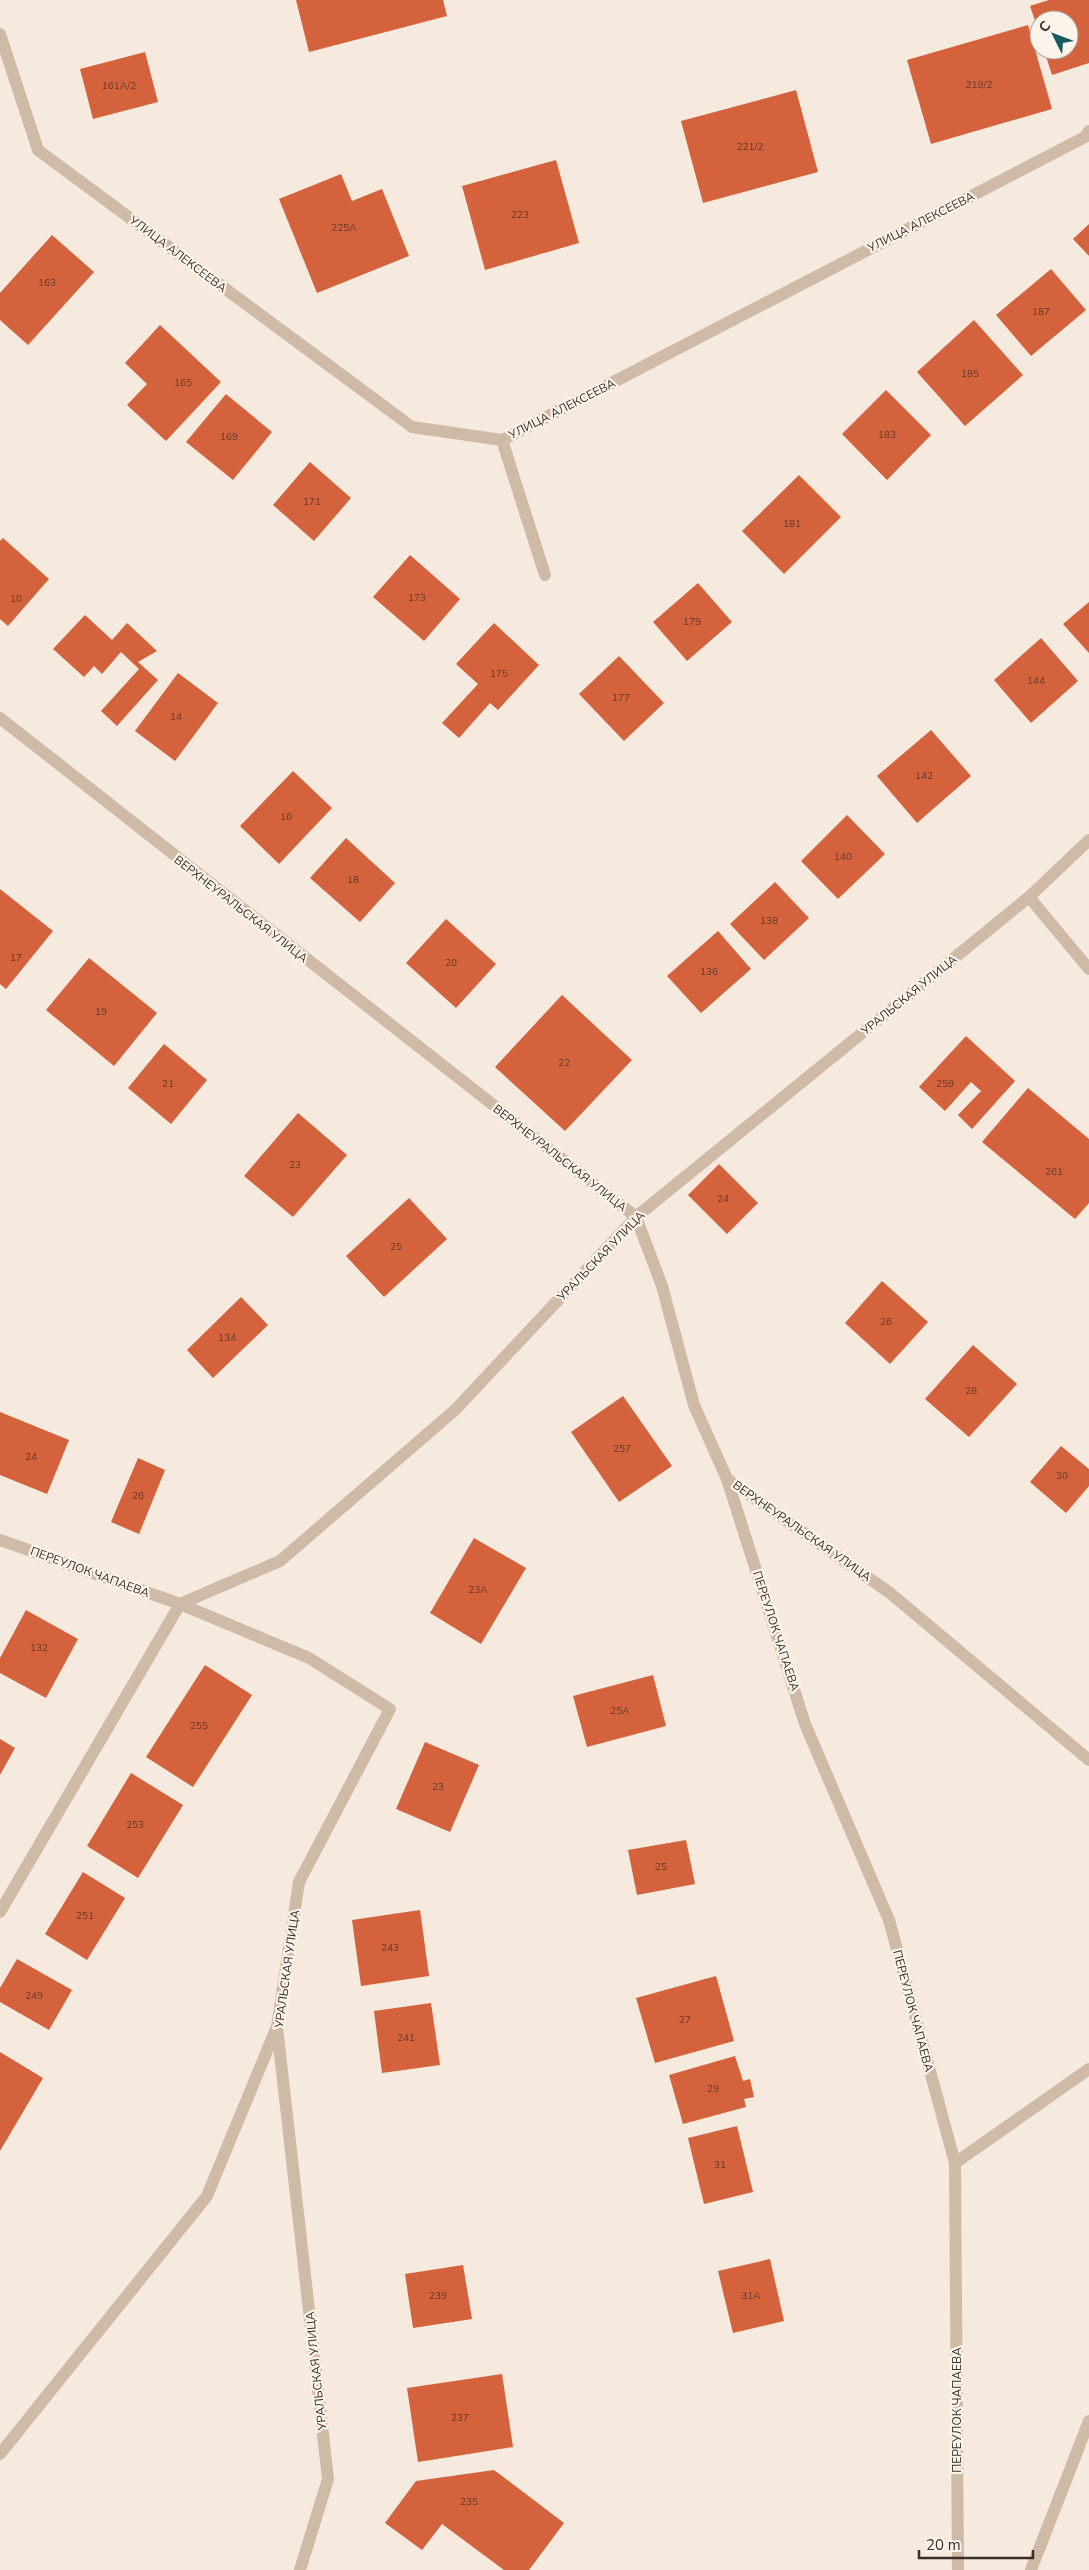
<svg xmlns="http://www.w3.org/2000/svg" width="1089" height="2570" font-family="'Nunito Sans',sans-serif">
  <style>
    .building { fill: #d3623d }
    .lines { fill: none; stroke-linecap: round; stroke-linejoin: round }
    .minor { stroke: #cfbaa7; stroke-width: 12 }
    .labels { text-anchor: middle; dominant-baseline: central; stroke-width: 4.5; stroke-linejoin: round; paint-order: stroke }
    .number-label { font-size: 10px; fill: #613b2d }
    .street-label { font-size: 12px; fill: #3b2e28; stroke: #fcf4ea }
  </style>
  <rect width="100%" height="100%" fill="#f5eadd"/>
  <g class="building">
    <path d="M296,0H443L447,16L309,52Z"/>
    <path d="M1049,0H1089V63L1052,75L1044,50H1069V20H1039V32L1030,6Z"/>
    <path d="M1028,25L1052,109L931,144L907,60Z"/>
    <path d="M145,52L158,102L93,119L80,69Z"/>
    <path d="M796,90L818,172L703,203L681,121Z"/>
    <path d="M556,160L579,243L485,270L462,186Z"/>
    <path d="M341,174L352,201L382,189L409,256L317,293L279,199Z"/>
    <path d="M1089,224V256L1073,239Z"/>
    <path d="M52,235L94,272L28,345L0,320V293Z"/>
    <path d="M1051,269L1086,310L1031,356L996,315Z"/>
    <path d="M974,320L1023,375L965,426L917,372Z"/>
    <path d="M160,325L221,382L166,441L127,405L147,384L125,363Z"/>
    <path d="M886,390L931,435L887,480L842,434Z"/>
    <path d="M226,394L272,432L233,480L186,442Z"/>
    <path d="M310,462L351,498L314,541L273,505Z"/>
    <path d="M799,475L841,517L784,574L742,531Z"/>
    <path d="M3,538L49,579L8,626L0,619V541Z"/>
    <path d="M410,555L460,599L424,641L373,597Z"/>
    <path d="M698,583L732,622L687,661L653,622Z"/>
    <path d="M1089,602V653L1063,624Z"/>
    <path d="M85,615L112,640L127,623L157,651L138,662L158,680L117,726L101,711L139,669L121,652L102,674L94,666L84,677L53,649Z"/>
    <path d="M494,623L539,665L498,710L490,703L459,738L442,723L478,684L456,664Z"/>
    <path d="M1041,638L1078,681L1031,723L994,680Z"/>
    <path d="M619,656L664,703L624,741L579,694Z"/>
    <path d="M178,673L218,703L175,761L135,731Z"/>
    <path d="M931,730L971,776L917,823L877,776Z"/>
    <path d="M293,771L332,808L279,864L240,826Z"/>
    <path d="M847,815L885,854L838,899L801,861Z"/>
    <path d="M346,838L395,883L360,922L310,878Z"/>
    <path d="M775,882L809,918L764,960L730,924Z"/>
    <path d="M0,889L53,931L6,989L0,984Z"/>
    <path d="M446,919L496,964L456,1008L406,963Z"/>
    <path d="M718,931L751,969L701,1013L667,976Z"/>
    <path d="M89,958L157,1013L114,1066L46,1010Z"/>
    <path d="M562,995L632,1060L565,1131L495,1067Z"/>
    <path d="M966,1036L1015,1081L972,1129L958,1115L981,1091L971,1082L945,1111L919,1087Z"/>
    <path d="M164,1044L207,1080L171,1124L128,1088Z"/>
    <path d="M1028,1088L1089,1139V1203L1075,1219L982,1142Z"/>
    <path d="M298,1113L347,1155L293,1217L244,1176Z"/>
    <path d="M719,1164L758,1203L727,1234L688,1195Z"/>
    <path d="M409,1198L447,1239L384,1297L346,1256Z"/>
    <path d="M882,1281L928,1322L890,1364L845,1323Z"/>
    <path d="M241,1297L268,1325L213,1378L187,1350Z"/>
    <path d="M973,1345L1017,1384L969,1437L925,1399Z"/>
    <path d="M623,1396L672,1466L619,1502L571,1432Z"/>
    <path d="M0,1412L69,1440L47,1494L0,1475Z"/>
    <path d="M1061,1446L1089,1469V1486L1066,1513L1030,1482Z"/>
    <path d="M138,1458L165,1470L139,1534L111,1522Z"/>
    <path d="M474,1538L526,1568L481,1644L430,1613Z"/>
    <path d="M26,1610L78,1639L46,1698L0,1673V1658Z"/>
    <path d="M205,1665L252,1695L193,1787L146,1757Z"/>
    <path d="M653,1675L666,1726L587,1747L573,1696Z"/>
    <path d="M0,1739L15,1748L0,1775Z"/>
    <path d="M425,1742L479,1765L450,1832L396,1809Z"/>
    <path d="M131,1773L183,1805L138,1878L87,1846Z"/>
    <path d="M686,1840L695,1884L637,1895L628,1850Z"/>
    <path d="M83,1872L125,1898L87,1960L45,1934Z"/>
    <path d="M420,1910L429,1976L361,1986L352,1920Z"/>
    <path d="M17,1959L72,1990L49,2030L0,2002V1988Z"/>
    <path d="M716,1976L734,2041L655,2063L636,1998Z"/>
    <path d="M431,2003L440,2065L382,2073L374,2011Z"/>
    <path d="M0,2052L43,2078L0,2151Z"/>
    <path d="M735,2056L743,2081L750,2079L754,2097L744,2099L746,2107L683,2124L669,2075Z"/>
    <path d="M737,2126L753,2192L704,2204L688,2138Z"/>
    <path d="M770,2259L784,2321L733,2333L718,2271Z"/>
    <path d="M463,2265L472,2319L413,2328L405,2274Z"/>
    <path d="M502,2374L513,2447L418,2462L407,2388Z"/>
    <path d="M494,2470L564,2523L529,2570H504L442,2524L422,2550L385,2523L416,2481Z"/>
  </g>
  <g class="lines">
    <g class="minor">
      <path d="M0,34L38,150L412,427L502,440L1085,137L1089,131"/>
      <path d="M502,440L545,575"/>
      <path d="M0,718L636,1217L662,1286L694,1405L727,1479L890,1593L1089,1760"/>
      <path d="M1029,897L1089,969"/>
      <path d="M727,1479L805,1724L889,1920L955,2163L958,2570"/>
      <path d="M0,1540L180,1604L309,1658L390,1709L299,1882L277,2027L328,2479L300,2570"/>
      <path d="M0,1912L180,1604L280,1561L455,1410L636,1217L1029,897L1089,840"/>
      <path d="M955,2163L1089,2069"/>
      <path d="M0,2454L207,2196L276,2029"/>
      <path d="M1031,2570L1089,2421"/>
    </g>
  </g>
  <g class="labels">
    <g class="number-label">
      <text x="979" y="85">219/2</text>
      <text x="119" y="86">161А/2</text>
      <text x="750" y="147">221/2</text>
      <text x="520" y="215">223</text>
      <text x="344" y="228">225А</text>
      <text x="47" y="283">163</text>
      <text x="1041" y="312">187</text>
      <text x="970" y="374">185</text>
      <text x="183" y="383">165</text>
      <text x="887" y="435">183</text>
      <text x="229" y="437">169</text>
      <text x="312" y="502">171</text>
      <text x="792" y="524">181</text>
      <text x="417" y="598">173</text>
      <text x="16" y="599">10</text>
      <text x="692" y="622">179</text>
      <text x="499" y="674">175</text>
      <text x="1036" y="681">144</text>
      <text x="621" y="698">177</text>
      <text x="176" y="717">14</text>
      <text x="924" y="776">142</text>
      <text x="286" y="817">16</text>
      <text x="843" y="857">140</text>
      <text x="353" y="880">18</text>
      <text x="769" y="921">138</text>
      <text x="16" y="958">17</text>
      <text x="451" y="963">20</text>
      <text x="709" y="972">136</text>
      <text x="101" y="1012">19</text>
      <text x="564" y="1063">22</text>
      <text x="168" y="1084">21</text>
      <text x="945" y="1084">259</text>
      <text x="295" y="1165">23</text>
      <text x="1054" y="1172">261</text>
      <text x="723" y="1199">24</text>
      <text x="396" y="1247">25</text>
      <text x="886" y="1322">26</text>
      <text x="227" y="1338">134</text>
      <text x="971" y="1391">28</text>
      <text x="622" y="1449">257</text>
      <text x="31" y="1457">24</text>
      <text x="1062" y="1476">30</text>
      <text x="138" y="1496">26</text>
      <text x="478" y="1590">23А</text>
      <text x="39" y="1648">132</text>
      <text x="620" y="1711">25А</text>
      <text x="199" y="1726">255</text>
      <text x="438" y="1787">23</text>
      <text x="135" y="1825">253</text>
      <text x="661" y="1867">25</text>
      <text x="85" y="1916">251</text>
      <text x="390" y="1948">243</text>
      <text x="34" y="1996">249</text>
      <text x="685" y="2020">27</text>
      <text x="406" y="2038">241</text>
      <text x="713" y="2089">29</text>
      <text x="720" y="2165">31</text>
      <text x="438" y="2296">239</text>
      <text x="751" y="2296">31А</text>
      <text x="460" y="2418">237</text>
      <text x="469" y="2502">235</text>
    </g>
    <g class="street-label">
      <text transform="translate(921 222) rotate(-27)">УЛИЦА АЛЕКСЕЕВА</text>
      <text transform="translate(178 254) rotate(37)">УЛИЦА АЛЕКСЕЕВА</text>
      <text transform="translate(562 409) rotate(-27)">УЛИЦА АЛЕКСЕЕВА</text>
      <text transform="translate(241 909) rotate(38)">ВЕРХНЕУРАЛЬСКАЯ УЛИЦА</text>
      <text transform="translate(909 995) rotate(-39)">УРАЛЬСКАЯ УЛИЦА</text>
      <text transform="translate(560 1158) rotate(38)">ВЕРХНЕУРАЛЬСКАЯ УЛИЦА</text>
      <text transform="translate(601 1256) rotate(-46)">УРАЛЬСКАЯ УЛИЦА</text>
      <text transform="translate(802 1531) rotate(35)">ВЕРХНЕУРАЛЬСКАЯ УЛИЦА</text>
      <text transform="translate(90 1572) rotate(20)">ПЕРЕУЛОК ЧАПАЕВА</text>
      <text transform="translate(776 1631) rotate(72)">ПЕРЕУЛОК ЧАПАЕВА</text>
      <text transform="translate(287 1969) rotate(-82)">УРАЛЬСКАЯ УЛИЦА</text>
      <text transform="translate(913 2011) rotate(75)">ПЕРЕУЛОК ЧАПАЕВА</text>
      <text transform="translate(316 2371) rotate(-96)">УРАЛЬСКАЯ УЛИЦА</text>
      <text transform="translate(957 2410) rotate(-90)">ПЕРЕУЛОК ЧАПАЕВА</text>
    </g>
  </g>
  <g transform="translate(1054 35) rotate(312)"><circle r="24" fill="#fcf4ea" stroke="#afa59c"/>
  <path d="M0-4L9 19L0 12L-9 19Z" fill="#185c62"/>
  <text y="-8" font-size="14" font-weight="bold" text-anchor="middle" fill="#3b2e28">С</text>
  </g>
  <path d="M919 2550v8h114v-8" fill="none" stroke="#3b2e28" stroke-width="2.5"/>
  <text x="926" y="2550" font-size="15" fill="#3b2e28" stroke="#fcf4ea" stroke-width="4" paint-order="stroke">20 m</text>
</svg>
